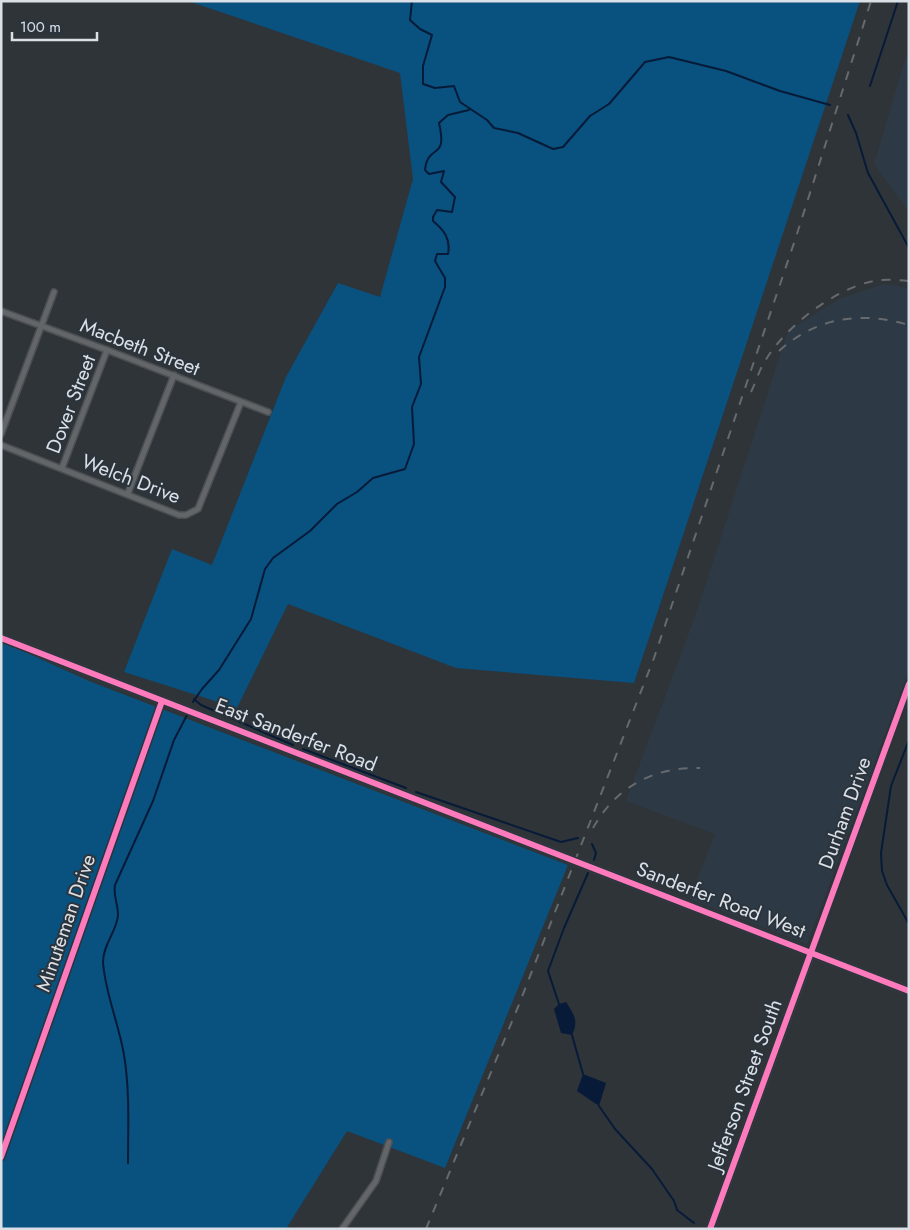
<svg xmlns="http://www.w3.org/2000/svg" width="910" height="1230" font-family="Jost,sans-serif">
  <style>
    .built { fill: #2d3a45 }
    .green { fill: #09517f }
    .water { fill: #071b39 }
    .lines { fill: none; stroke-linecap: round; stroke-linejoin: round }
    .stream { stroke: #071b39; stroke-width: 2 }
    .street-casing { stroke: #4b4f53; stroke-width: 8 }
    .secondary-casing { stroke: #4b4f53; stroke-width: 9 }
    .street { stroke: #626669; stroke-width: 5 }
    .secondary { stroke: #6a6b6d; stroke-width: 7 }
    .rail { stroke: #666a6e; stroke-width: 2; stroke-dasharray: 9 9; stroke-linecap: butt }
    .cycleway-casing { stroke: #2b343c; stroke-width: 9 }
    .cycleway { stroke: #fd7abc; stroke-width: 6 }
    .labels { text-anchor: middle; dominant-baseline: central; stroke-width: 4; stroke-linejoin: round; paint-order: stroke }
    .street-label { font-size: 20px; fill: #dbe0e6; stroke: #2b343c }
  </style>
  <rect width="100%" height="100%" fill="#2f3438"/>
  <g class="built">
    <path d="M909,47V212L874,164Z"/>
    <path d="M884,284L909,288V670L807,944L690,899L715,834L626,801L696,614L788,331L839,299Z"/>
  </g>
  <g class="green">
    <path d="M188,1H860L634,683L456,668L288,604L237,708L124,672L172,549L212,565L286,377L338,283L380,297L413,179L400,73Z"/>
    <path d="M5,643L89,681L568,865L445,1168L347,1131L286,1229H1V644Z"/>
  </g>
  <g class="water">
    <path d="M566,1002C574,1014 579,1021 572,1035L561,1033L554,1009L559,1004Z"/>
    <path d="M583,1074L606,1083L599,1106L577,1091Z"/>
  </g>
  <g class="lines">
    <g class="stream">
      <path d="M412,1L410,20L420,29L432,35L423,66V84L435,88L454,86L460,102L487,120L494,128L518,133L553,149L563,147L590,116L609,104L645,62L669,57L726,71L780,91L830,105"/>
      <path d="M870,86L898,1"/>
      <path d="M848,115L856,133L868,173L909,248"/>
      <path d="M194,699L201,705L293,745"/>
      <path d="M193,702L202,689L219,670L251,619L265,569L273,558L310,531L337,504L357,492L373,478L405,469L414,444L412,407L421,384L419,357L445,287V278L435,261L437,254H448C451,239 444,230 433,221V217L437,210L452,212L455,197L441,182L444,171L429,174L425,170C428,142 448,162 439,123L448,115L469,110"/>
      <path d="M909,740L891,786L881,853L882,871L887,885L909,924"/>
      <path d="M303,749L406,788"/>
      <path d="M416,792L561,842L578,838"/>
      <path d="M592,844L596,853L594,860"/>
      <path d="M559,1004L548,971L564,928L588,873"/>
      <path d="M572,1035L583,1074"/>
      <path d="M599,1106L615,1129L652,1169L674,1201L677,1210L694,1223"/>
      <path d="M128,1163C128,1127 130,1091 124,1055C119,1024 105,993 103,962C103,944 117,931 118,915C118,903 113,896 115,885L153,801L174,740L187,715"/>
    </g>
    <g class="street-casing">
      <g id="street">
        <path d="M1,311L107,350L268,412"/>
        <path d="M1,434L54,292"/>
        <path d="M1,445L179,515H186L198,509L241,402"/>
        <path d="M62,468L107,350"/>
        <path d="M128,493L174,375"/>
        <path d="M811,953L909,684"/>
        <path d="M1,1157L162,701"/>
        <path d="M342,1229L376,1181L389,1142"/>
      </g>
    </g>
    <g class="secondary-casing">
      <g id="secondary">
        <path d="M1,638L909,991"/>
        <path d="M710,1229L811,953"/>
      </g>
    </g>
    <use href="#street" class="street"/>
    <use href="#secondary" class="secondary"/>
    <g class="rail">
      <path d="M779,351C816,317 862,311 909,325"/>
      <path d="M751,392C756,382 759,370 765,361C785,327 835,288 874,281C885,279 898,280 909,281"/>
      <path d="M593,828C616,787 653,767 700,768"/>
      <path d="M426,1229L518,1007L654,658L796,237L871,1"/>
    </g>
    <g class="cycleway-casing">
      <g id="cycleway">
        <path d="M1,638L909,991"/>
        <path d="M1,1157L162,701"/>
        <path d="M710,1229L909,684"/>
      </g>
    </g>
    <use href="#cycleway" class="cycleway"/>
  </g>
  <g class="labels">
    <g class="street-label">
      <text transform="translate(140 347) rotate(21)">Macbeth Street</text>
      <text transform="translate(71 404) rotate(-69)">Dover Street</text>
      <text transform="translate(131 479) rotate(21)">Welch Drive</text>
      <text transform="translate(296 735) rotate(21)">East Sanderfer Road</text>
      <text transform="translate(845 813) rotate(-70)">Durham Drive</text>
      <text transform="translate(721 900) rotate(21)">Sanderfer Road West</text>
      <text transform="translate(66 923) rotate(-71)">Minuteman Drive</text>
      <text transform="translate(745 1085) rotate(-70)">Jefferson Street South</text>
    </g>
  </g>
  <rect width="910" height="1230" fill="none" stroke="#dbe0e6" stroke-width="5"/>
  <path d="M12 32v8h85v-8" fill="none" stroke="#dbe0e6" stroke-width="2.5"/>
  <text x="20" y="32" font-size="15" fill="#dbe0e6" stroke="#2b343c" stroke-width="4" paint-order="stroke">100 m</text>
</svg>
